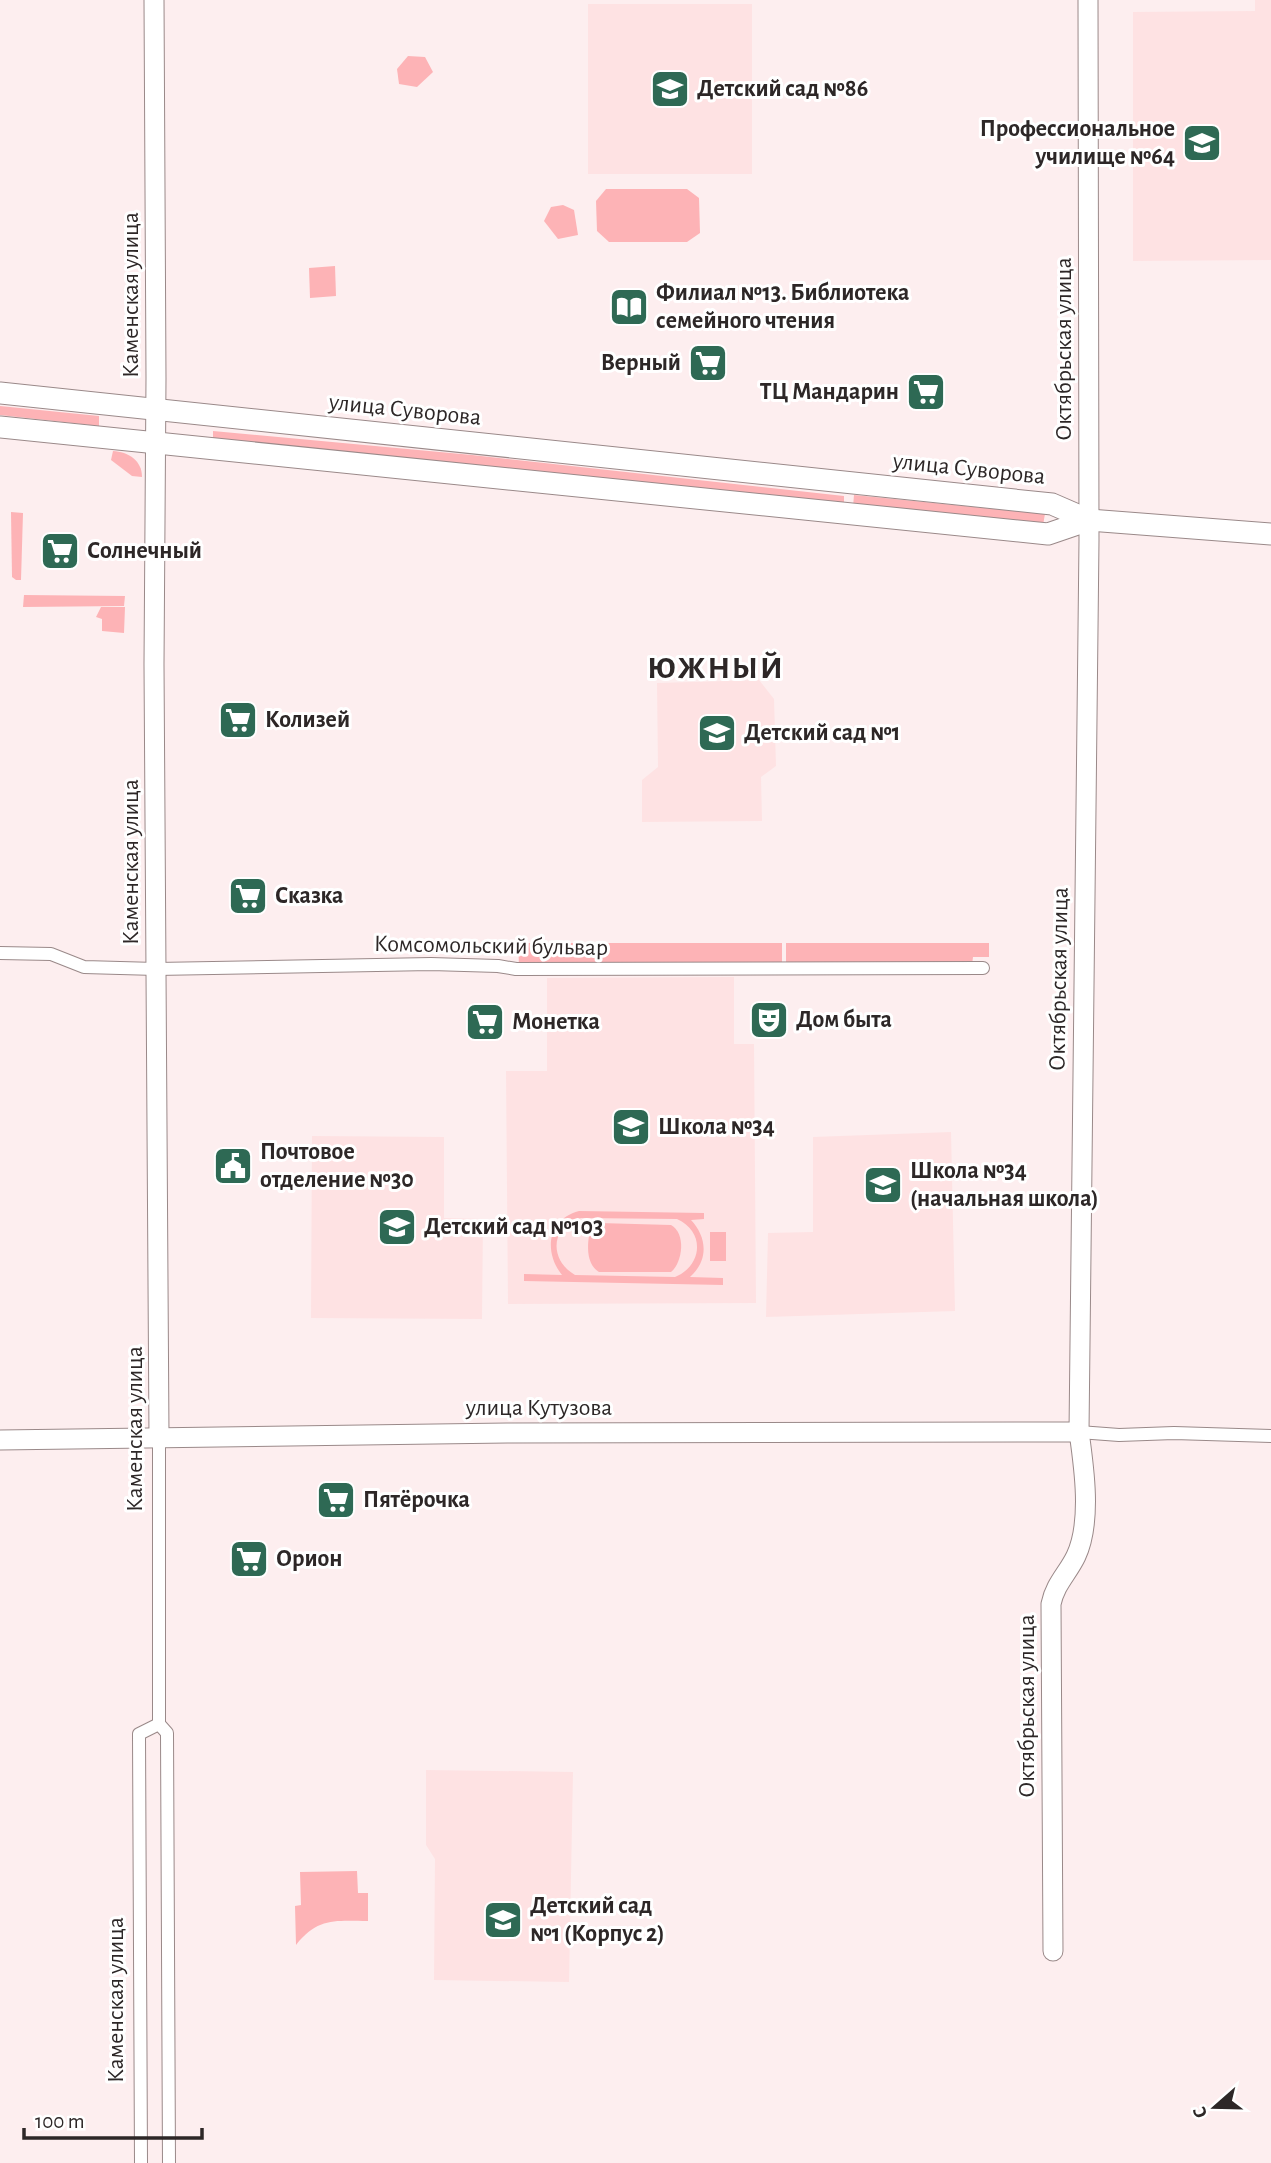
<svg xmlns="http://www.w3.org/2000/svg" width="1271" height="2163" font-family="'Alegreya Sans',sans-serif">
  <style>
    .built { fill: #fee2e3 }
    .green { fill: #fdb3b6; fill-rule: evenodd }
    .lines { fill: none; stroke-linecap: round; stroke-linejoin: round }
    .street-casing { stroke: #9a8989; stroke-width: 14 }
    .secondary-casing { stroke: #9a8989; stroke-width: 21 }
    .primary-casing { stroke: #9a8989; stroke-width: 23 }
    .street { stroke: #fff; stroke-width: 12 }
    .secondary { stroke: #fff; stroke-width: 19 }
    .primary { stroke: #fff; stroke-width: 21 }
    .labels { text-anchor: middle; dominant-baseline: central; stroke-width: 6; stroke-linejoin: round; paint-order: stroke }
    .poi-label { font-size: 24px; font-weight: bold; fill: #2d2727; stroke: #fff; text-anchor: start }
    .street-label { font-size: 24px; fill: #2d2727; stroke: #fff }
    .district-label { font-size: 32px; font-weight: bold; letter-spacing: 2px; fill: #2d2727; stroke: #fff }
  </style>
  <rect width="100%" height="100%" fill="#fdeeef"/>
  <g class="built">
    <path d="M1255,0H1271V260L1133,261V12L1255,11Z"/>
    <rect x="588" y="4" width="164" height="170"/>
    <path d="M759,680L774,699L776,766L761,777L762,821L642,822V780L658,767L657,683Z"/>
    <path d="M734,977V1044H754L756,1303L508,1304L506,1071H547V978Z"/>
    <path d="M951,1132L955,1311L766,1317L768,1233L813,1232V1137Z"/>
    <path d="M312,1136L444,1137V1218L483,1219L482,1319L311,1318Z"/>
    <path d="M426,1770L573,1772L569,1982L434,1980L435,1859L426,1845Z"/>
  </g>
  <g class="green">
    <path d="M408,56L425,57L433,72L417,87L399,84L397,69Z"/>
    <path d="M606,189H687L699,198L700,233L687,242H609L597,231L596,201Z"/>
    <path d="M563,205L574,210L578,235L558,239L544,221L551,207Z"/>
    <path d="M335,266L336,296L310,298L309,268Z"/>
    <path d="M0,406L99,416V426L0,415Z"/>
    <path d="M213,431L472,455L844,496V505L545,472L213,440Z"/>
    <path d="M113,451C128,452 142,460 142,477L132,476L111,460Z"/>
    <path d="M854,495L1045,514L1043,525L853,507Z"/>
    <path d="M11,512L23,513L21,580H16L12,577Z"/>
    <path d="M24,595L125,596L124,606L23,607Z"/>
    <path d="M101,607H125L124,633L102,631V619L96,617Z"/>
    <path d="M518,943H782V965H519Z"/>
    <path d="M786,943H989V957H973L972,965H786Z"/>
    <path d="M579,1211L704,1213V1219L691,1220C707,1237 709,1260 690,1277L723,1278V1285L524,1281V1274L562,1275C543,1251 548,1219 579,1211ZM581,1218L677,1219C706,1232 702,1266 675,1277L575,1275C549,1260 550,1226 581,1218Z"/>
    <path d="M599,1223L671,1225C686,1233 683,1262 671,1272H599C585,1264 587,1241 591,1227Z"/>
    <rect x="710" y="1232" width="16" height="29"/>
    <path d="M357,1871L358,1893H368V1921C336,1921 318,1917 296,1945L295,1906L301,1905L300,1872Z"/>
  </g>
  <g class="lines">
    <g class="street-casing">
      <g id="street">
        <path d="M0,953L51,954L84,967L156,969L431,964L498,966L516,969L983,968"/>
        <path d="M1079,1432L1119,1435L1174,1433L1271,1436"/>
        <path d="M159,1437V1724L167,1733L169,2163"/>
        <path d="M141,2163L139,1734L159,1724"/>
      </g>
    </g>
    <g class="secondary-casing">
      <g id="secondary">
        <path d="M154,0L156,378L154,664L159,1437"/>
        <path d="M0,1440L507,1433L1079,1432"/>
        <path d="M1053,1951L1051,1604C1055,1584 1068,1573 1076,1556C1092,1522 1084,1467 1079,1432L1089,540L1088,0"/>
      </g>
    </g>
    <g class="primary-casing">
      <g id="primary">
        <path d="M0,393L1052,504L1089,520"/>
        <path d="M0,427L1048,534L1089,520L1271,534"/>
      </g>
    </g>
    <use href="#street" class="street"/>
    <use href="#secondary" class="secondary"/>
    <use href="#primary" class="primary"/>
  </g>
  <defs>
    <g id="school-square" transform="scale(2.0125)"><rect x="-9" y="-9" width="18" height="18" rx="4" fill="#2e6954" stroke="#fff"/><path d="M0-5L7-2L0 1L-7-2ZM-4 1L0 2.5L4 1V4Q0 6-4 4Z" fill="#fff"/></g>
    <g id="university-square" transform="scale(2.0125)"><rect x="-9" y="-9" width="18" height="18" rx="4" fill="#2e6954" stroke="#fff"/><path d="M0-5L7-2L0 1L-7-2ZM-4 1L0 2.5L4 1V4Q0 6-4 4Z" fill="#fff"/></g>
    <g id="library-square" transform="scale(2.0125)"><rect x="-9" y="-9" width="18" height="18" rx="4" fill="#2e6954" stroke="#fff"/><path d="M-6-4Q-3-5.5-.7-3.5V5Q-3 3-6 4ZM6-4Q3-5.5 .7-3.5V5Q3 3 6 4Z" fill="#fff"/></g>
    <g id="supermarket-square" transform="scale(2.0125)"><rect x="-9" y="-9" width="18" height="18" rx="4" fill="#2e6954" stroke="#fff"/><path d="M-6-5.5h2.5l.6 2H6L4.5 2H-2.5L-4.4-4H-6ZM-1.5 3.2a1.3 1.3 0 1 0 .1 0ZM3 3.2a1.3 1.3 0 1 0 .1 0Z" fill="#fff"/></g>
    <g id="theatre-square" transform="scale(2.0125)"><rect x="-9" y="-9" width="18" height="18" rx="4" fill="#2e6954" stroke="#fff"/><path d="M-5-5.5Q0-4 5-5.5V0Q5 5 0 6Q-5 5-5 0ZM-3.3-2.5H-1v1.5H-3.3ZM1-2.5H3.3v1.5H1ZM-2.8 1Q0 5.5 2.8 1Z" fill="#fff"/></g>
    <g id="civic-square" transform="scale(2.0125)"><rect x="-9" y="-9" width="18" height="18" rx="4" fill="#2e6954" stroke="#fff"/><path d="M-.6-6.5H3V-4.5H.6V-3L4-1V1h2V6H-6V1h2V-1L-.6-3ZM-1.2 2.5V6h2.4V2.5Z" fill="#fff"/></g>
  </defs>
  <g fill-rule="evenodd">
    <use href="#school-square" x="670" y="89"/>
    <use href="#university-square" x="1202" y="143"/>
    <use href="#library-square" x="629" y="307"/>
    <use href="#supermarket-square" x="708" y="363"/>
    <use href="#supermarket-square" x="926" y="392"/>
    <use href="#supermarket-square" x="60" y="551"/>
    <use href="#supermarket-square" x="238" y="720"/>
    <use href="#school-square" x="717" y="733"/>
    <use href="#supermarket-square" x="248" y="896"/>
    <use href="#theatre-square" x="769" y="1020"/>
    <use href="#supermarket-square" x="485" y="1022"/>
    <use href="#school-square" x="631" y="1127"/>
    <use href="#civic-square" x="233" y="1166"/>
    <use href="#school-square" x="883" y="1185"/>
    <use href="#school-square" x="397" y="1227"/>
    <use href="#supermarket-square" x="336" y="1500"/>
    <use href="#supermarket-square" x="249" y="1559"/>
    <use href="#school-square" x="503" y="1920"/>
  </g>
  <g class="labels">
    <g class="poi-label">
      <text x="697" y="89">Детский сад №86</text>
      <text x="1175" y="129" text-anchor="end">Профессиональное<tspan x="1175" dy="28">училище №64</tspan></text>
      <text x="656" y="293">Филиал №13. Библиотека<tspan x="656" dy="28">семейного чтения</tspan></text>
      <text x="681" y="363" text-anchor="end">Верный</text>
      <text x="899" y="392" text-anchor="end">ТЦ Мандарин</text>
      <text x="87" y="551">Солнечный</text>
      <text x="265" y="720">Колизей</text>
      <text x="744" y="733">Детский сад №1</text>
      <text x="275" y="896">Сказка</text>
      <text x="796" y="1020">Дом быта</text>
      <text x="512" y="1022">Монетка</text>
      <text x="658" y="1127">Школа №34</text>
      <text x="260" y="1152">Почтовое<tspan x="260" dy="28">отделение №30</tspan></text>
      <text x="910" y="1171">Школа №34<tspan x="910" dy="28">(начальная школа)</tspan></text>
      <text x="424" y="1227">Детский сад №103</text>
      <text x="363" y="1500">Пятёрочка</text>
      <text x="276" y="1559">Орион</text>
      <text x="530" y="1906">Детский сад<tspan x="530" dy="28">№1 (Корпус 2)</tspan></text>
    </g>
    <g class="street-label">
      <text transform="translate(131 295) rotate(-90)">Каменская улица</text>
      <text transform="translate(1064 349) rotate(-90)">Октябрьская улица</text>
      <text transform="translate(405 410) rotate(6)">улица Суворова</text>
      <text transform="translate(969 469) rotate(6)">улица Суворова</text>
      <text transform="translate(131 862) rotate(-90)">Каменская улица</text>
      <text transform="translate(491 946) rotate(1)">Комсомольский бульвар</text>
      <text transform="translate(1059 979) rotate(-89)">Октябрьская улица</text>
      <text x="539" y="1408">улица Кутузова</text>
      <text transform="translate(135 1429) rotate(-90)">Каменская улица</text>
      <text transform="translate(1027 1706) rotate(-90)">Октябрьская улица</text>
      <text transform="translate(116 2000) rotate(-90)">Каменская улица</text>
    </g>
    <g class="district-label">
      <text x="716" y="668">ЮЖНЫЙ</text>
    </g>
  </g>
  <g transform="translate(1215 2107) rotate(250)" stroke="#ffffff" stroke-width="5" paint-order="stroke">
  <path d="M0-5L12 26L0 18L-12 26Z" fill="#2d2727"/>
  <text y="-10" font-size="19" font-weight="bold" text-anchor="middle" fill="#2d2727">С</text>
  </g>
  <path d="M24 2128v10h178v-10" fill="none" stroke="#2d2727" stroke-width="3.5"/>
  <text x="35" y="2128" font-size="21" fill="#2d2727" stroke="#ffffff" stroke-width="5" paint-order="stroke">100 m</text>
</svg>
